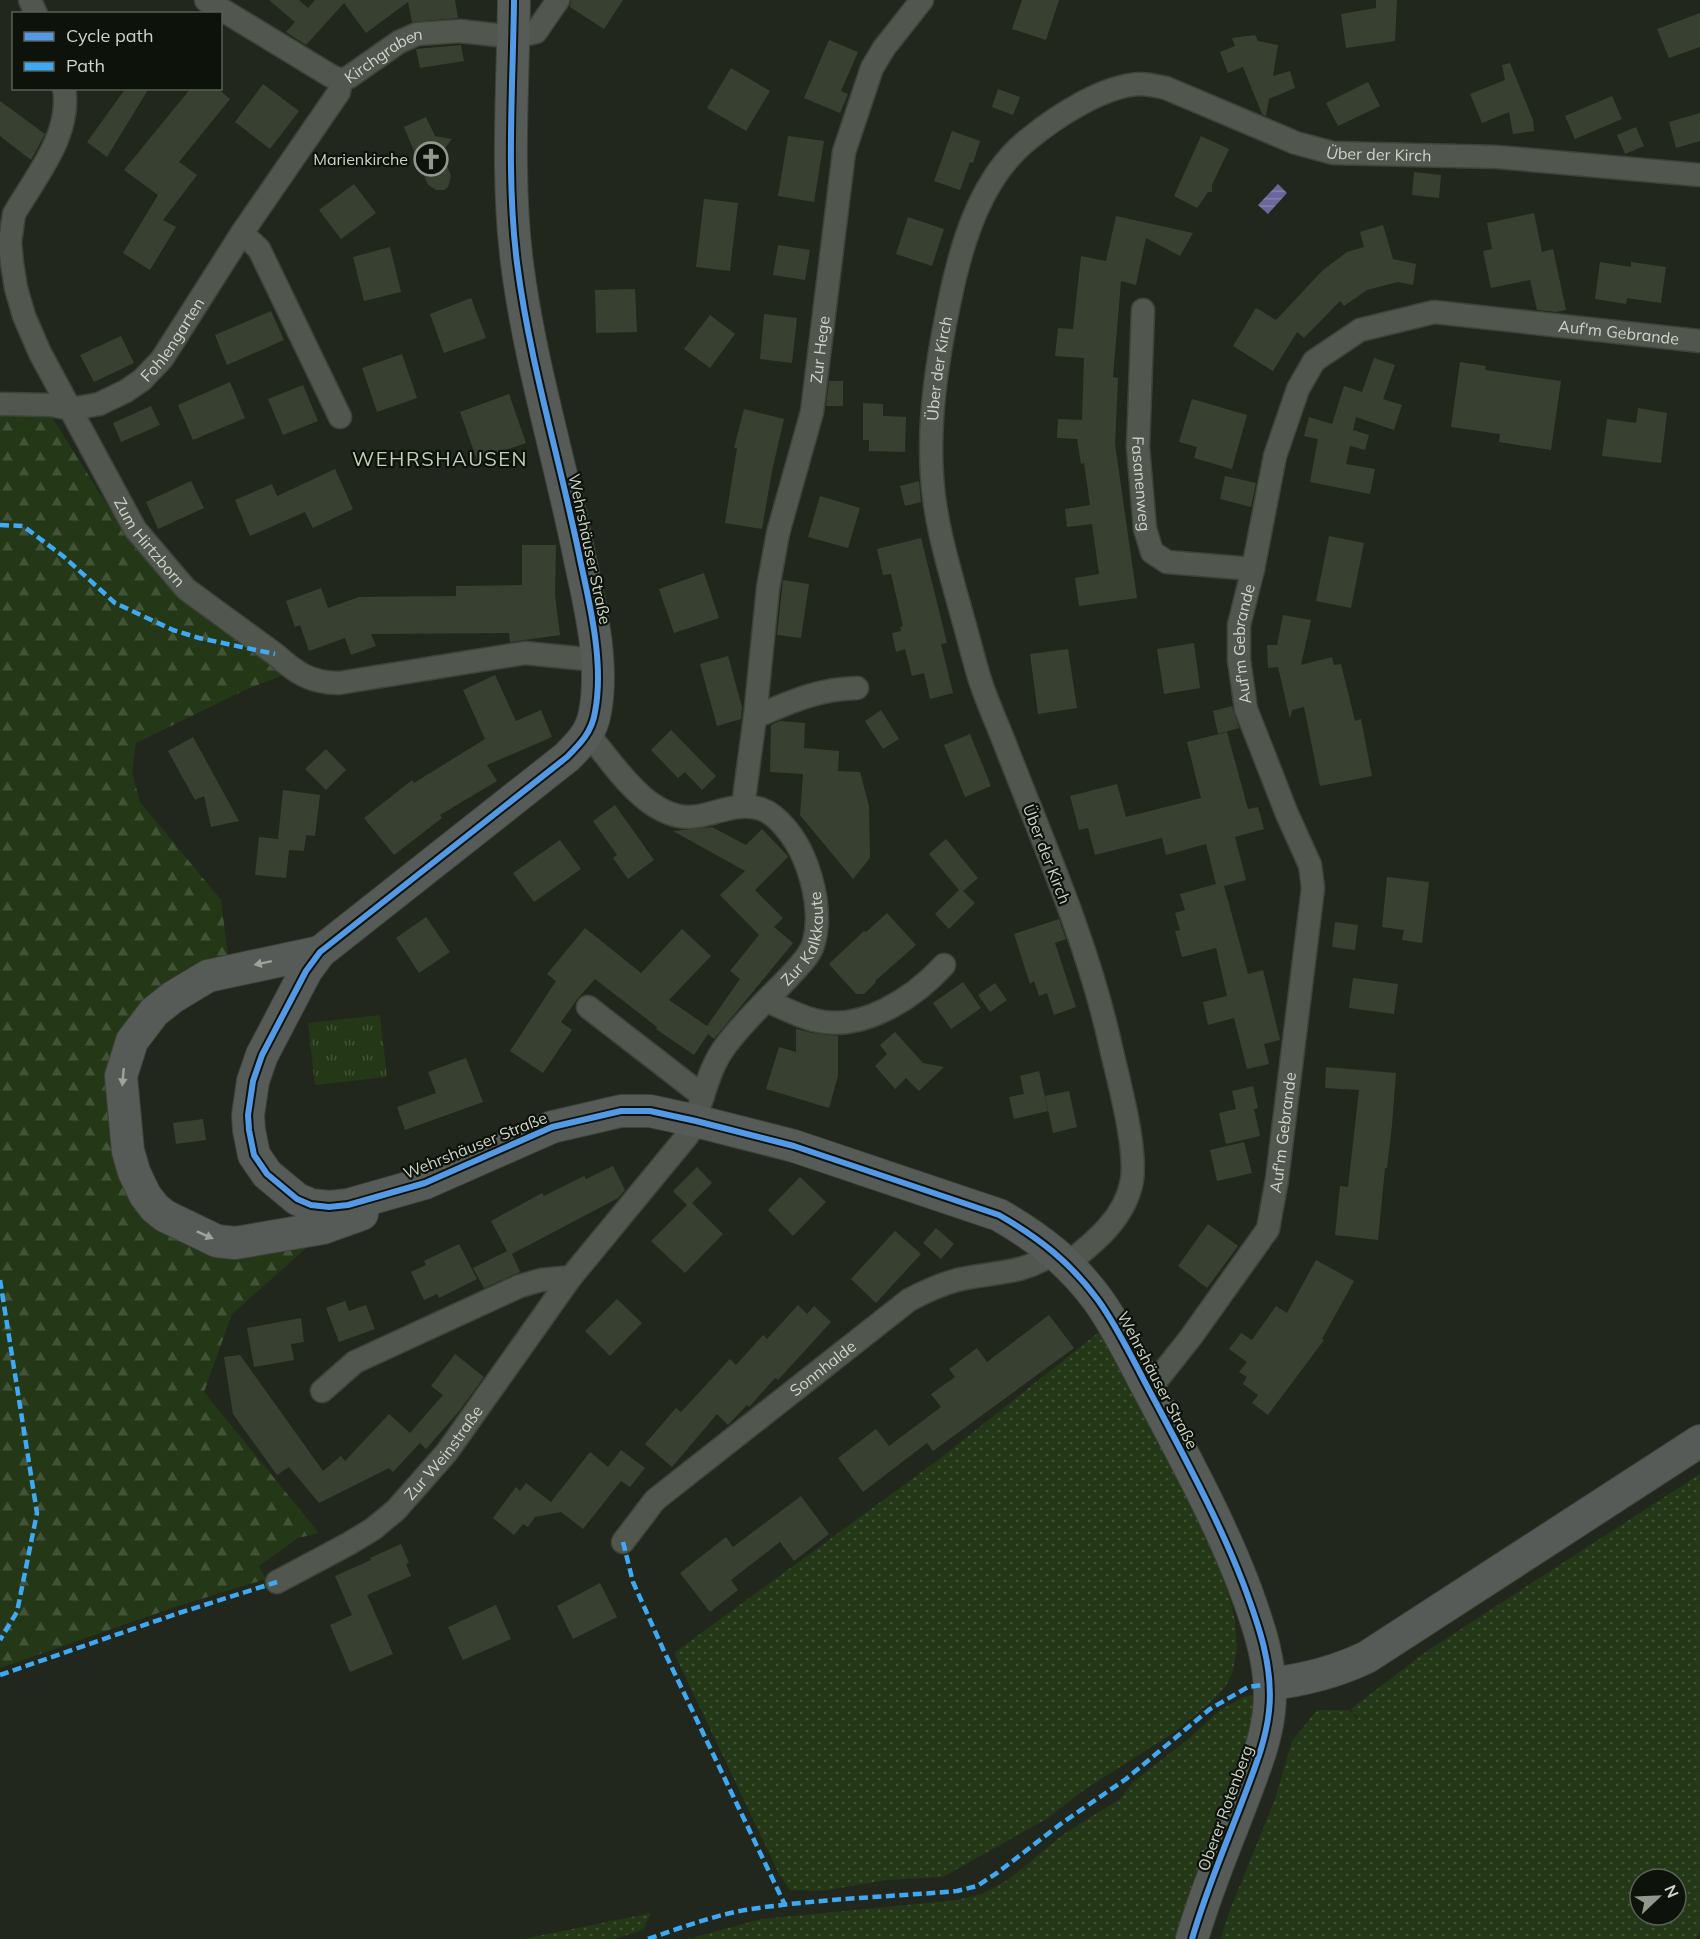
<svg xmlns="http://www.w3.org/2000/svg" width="1700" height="1939" font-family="Mulish,sans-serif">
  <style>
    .grass { fill: url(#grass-dots); fill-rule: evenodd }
    .forest { fill: url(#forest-firs) }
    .park { fill: url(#park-tufts) }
    .water { fill: url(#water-rules) }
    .building { fill: #384131 }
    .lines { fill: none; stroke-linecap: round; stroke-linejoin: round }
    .street-casing { stroke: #3d433a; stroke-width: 25 }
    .secondary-casing { stroke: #3d433a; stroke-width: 34 }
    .street { stroke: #51564e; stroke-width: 22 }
    .secondary { stroke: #575b57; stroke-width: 32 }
    .quiet { stroke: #3fa9f5; stroke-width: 4.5; stroke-dasharray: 9 4.5; stroke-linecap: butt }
    .cycleway-casing { stroke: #0d120a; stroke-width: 10 }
    .cycleway { stroke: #5399e6; stroke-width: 6 }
    .oneway { fill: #9ea49b }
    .labels { text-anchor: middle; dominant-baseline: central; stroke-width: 4.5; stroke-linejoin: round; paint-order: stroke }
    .street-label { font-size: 16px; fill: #cdd5c9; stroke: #0d120a }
    .poi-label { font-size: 16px; fill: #cdd5c9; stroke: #0d120a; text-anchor: end }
    .quarter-label { font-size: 20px; letter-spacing: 1.5px; fill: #c1d0b8; stroke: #0d120a }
  </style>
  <defs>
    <pattern id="grass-dots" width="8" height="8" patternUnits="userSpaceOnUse" patternTransform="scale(1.5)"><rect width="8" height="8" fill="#243716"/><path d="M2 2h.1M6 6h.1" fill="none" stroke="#435337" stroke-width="1.8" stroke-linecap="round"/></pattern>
    <pattern id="forest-firs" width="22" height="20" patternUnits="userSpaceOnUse" patternTransform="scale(1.5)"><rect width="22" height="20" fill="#243716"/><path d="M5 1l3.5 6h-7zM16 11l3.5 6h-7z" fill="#435337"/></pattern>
    <pattern id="park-tufts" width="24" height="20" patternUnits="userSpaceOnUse" patternTransform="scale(1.5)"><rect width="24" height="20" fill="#243716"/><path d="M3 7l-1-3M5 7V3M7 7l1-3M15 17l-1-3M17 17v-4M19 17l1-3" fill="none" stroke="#435337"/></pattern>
    <pattern id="water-rules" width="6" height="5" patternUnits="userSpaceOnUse" patternTransform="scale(1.5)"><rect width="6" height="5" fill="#6b669b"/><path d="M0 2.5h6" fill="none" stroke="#8682ac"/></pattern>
  </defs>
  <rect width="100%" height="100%" fill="#21271c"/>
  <g class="grass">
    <path d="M1099,1332L1173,1467L1209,1540L1229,1595L1235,1621L1237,1649L1233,1671L1226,1686L1210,1703L1173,1733L1084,1790L1048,1818L943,1877L886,1880L822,1891L790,1890L779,1874L674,1653L938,1460Z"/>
    <path d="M1700,1474V1932L1696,1939H1221L1228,1915L1275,1799L1292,1741L1317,1710H1349L1361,1722L1351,1709L1427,1651ZM1640,1879H1676V1915H1640Z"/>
    <path d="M1254,1695L1247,1752L1194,1878L1176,1939H688L761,1919L957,1900L982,1894L1009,1879L1065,1833L1120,1799L1133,1782L1187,1740L1219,1711L1243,1697Z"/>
    <path d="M651,1913L643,1930L615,1939H523Z"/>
  </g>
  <path class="forest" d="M0,412L51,416L120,525L163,582L283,675L245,690L136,743L132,772L140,802L221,900L229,963L120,1042L147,1216L314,1241L232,1314L204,1392L319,1533L298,1538L259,1566L266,1579L178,1606L0,1668Z"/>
  <path class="park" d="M380,1015L387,1077L315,1085L308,1023Z"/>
  <path class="water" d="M1278,184L1287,193L1268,214L1258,205Z"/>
  <g class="building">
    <path d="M269,0H299L308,8L315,0H455L458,18L412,22L408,2L366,33L344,3L306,45L286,32L295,22Z"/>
    <path d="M571,0H623L604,29L570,7Z"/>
    <path d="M1022,0H1059L1046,40L1012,29Z"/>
    <path d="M1376,0H1397L1395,41L1346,48L1341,14L1376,8Z"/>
    <path d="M1700,13V47L1669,58L1657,29Z"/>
    <path d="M1255,35L1258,41L1278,45L1273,76L1290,71L1295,88L1269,99L1266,116L1262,114L1243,67L1228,73L1220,52L1235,46L1232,38Z"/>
    <path d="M829,40L858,52L841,91L848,94L840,113L804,98Z"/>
    <path d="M461,45L464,61L420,68L416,49Z"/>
    <path d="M1510,63L1533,120L1534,131L1513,134L1509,112L1482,123L1470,94L1505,80L1502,65Z"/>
    <path d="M731,68L770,91L746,131L707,108Z"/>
    <path d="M1368,82L1380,106L1338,126L1326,103Z"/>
    <path d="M263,84L299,111L270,149L235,122Z"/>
    <path d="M126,88H149L107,157L87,142Z"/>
    <path d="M191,88H217L230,99L179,162L197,175L163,220L176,227L150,270L123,253L158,195L124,170Z"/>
    <path d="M998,89L1020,97L1013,115L992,107Z"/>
    <path d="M1612,96L1622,119L1575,139L1565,116Z"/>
    <path d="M0,101L45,134L31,160L0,136Z"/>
    <path d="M1700,113V141L1676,148L1669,122Z"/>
    <path d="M426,117L435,136L452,139L442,152L451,176L448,187L444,190H436L428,185L404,127Z"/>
    <path d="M1636,127L1644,146L1625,154L1617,135Z"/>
    <path d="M952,131L980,141L973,163L970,162L960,190L934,181Z"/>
    <path d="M788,136L824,141L814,202L778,196Z"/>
    <path d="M1201,136L1229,149L1212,185V192H1208L1197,208L1174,196Z"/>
    <path d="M1414,172L1441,175L1439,198L1412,195Z"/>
    <path d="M354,184L376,213L341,239L319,210Z"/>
    <path d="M704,199L738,203L730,271L696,267Z"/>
    <path d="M1534,213L1542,252L1553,249L1566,310L1556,312L1537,310L1530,280L1491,288L1483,251L1492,249L1487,223Z"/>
    <path d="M1116,216L1193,233L1180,256L1146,238L1136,285L1121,281L1113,377L1118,378L1115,444L1137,598L1079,606L1075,578L1099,574L1092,524L1067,527L1065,509L1090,505L1084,463L1081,464L1077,439L1057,438L1058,419L1082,420L1084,358L1055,356L1058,328L1073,329L1081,256L1106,261Z"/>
    <path d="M908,217L944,229L932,266L896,254Z"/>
    <path d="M1383,225L1393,259L1416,264L1413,285L1398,282L1367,290L1344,306L1340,301L1304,338L1297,332L1273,371L1233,346L1256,308L1276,320L1323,270L1347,252L1364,247L1360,232Z"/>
    <path d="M778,245L810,250L805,280L773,275Z"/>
    <path d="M390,247L401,292L364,301L353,257Z"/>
    <path d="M1600,262L1631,267V262L1666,267L1661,303L1627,298L1626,304L1595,299Z"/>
    <path d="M635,289L637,332L596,333L595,290Z"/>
    <path d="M471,298L486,338L444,353L430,314Z"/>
    <path d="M271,311L284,340L227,365L215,335Z"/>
    <path d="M764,314L797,318L792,363L760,359Z"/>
    <path d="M710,315L735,334L710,368L684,349Z"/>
    <path d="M121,336L134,363L94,382L80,355Z"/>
    <path d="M402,354L417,398L377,412L362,368Z"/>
    <path d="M1374,358L1395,365L1383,399L1402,405L1394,430L1356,417L1353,430L1369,435L1365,450L1350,446L1346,464L1375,469L1370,494L1310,482L1318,439L1304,436L1309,417L1332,424L1344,386L1362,392Z"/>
    <path d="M1460,362L1486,366L1485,370L1561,381L1551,450L1499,442L1500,434L1451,427Z"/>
    <path d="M829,381H843V406H826Z"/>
    <path d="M230,382L245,418L193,440L178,405Z"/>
    <path d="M303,385L318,421L283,435L268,399Z"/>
    <path d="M509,394L526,443L477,460L460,412Z"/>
    <path d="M1192,399L1247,415L1232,469L1194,458L1197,447L1179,442Z"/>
    <path d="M863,403L883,404V416L906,417L905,452L869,451V440H863Z"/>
    <path d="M151,406L160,425L121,442L113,423Z"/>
    <path d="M1638,408L1667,413L1661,463L1602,456L1607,419L1636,423Z"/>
    <path d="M744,409L784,419L772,471L762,529L725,523L737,448H734Z"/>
    <path d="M335,469L353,509L313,528L305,512L250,536L235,500L272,484L277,496Z"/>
    <path d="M1225,476L1256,483L1251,507L1220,499Z"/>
    <path d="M191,481L204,508L158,529L146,502Z"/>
    <path d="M919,481L921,502L905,506L900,486Z"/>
    <path d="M820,496L860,508L848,548L808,537Z"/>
    <path d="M1329,536L1364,543L1351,608L1316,601Z"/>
    <path d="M921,538L947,643L941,644L953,693L930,699L924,673L912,676L905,649L896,652L892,633L901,631L900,627L903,626L891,574L883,575L877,549Z"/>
    <path d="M522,545H556L555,595L560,635L510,642L509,633L371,634L376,646L351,655L345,638L309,651L300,625L295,627L286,601L321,588L328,608L359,597L456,596V586L522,585Z"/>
    <path d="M704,573L719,618L674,633L659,589Z"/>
    <path d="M783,580L809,584L801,638L777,635Z"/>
    <path d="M1283,615L1311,620L1301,665L1332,657L1334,665L1341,664L1355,721L1361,719L1372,776L1320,786L1304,707L1292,710L1290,719L1278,667L1268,668L1267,645H1277Z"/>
    <path d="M1194,643L1200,688L1164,694L1157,649Z"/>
    <path d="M1068,649L1077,708L1038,714L1030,654Z"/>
    <path d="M728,656L742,707L741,719L717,726L700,664Z"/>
    <path d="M495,675L516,721L541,710L552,737L487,765L497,781L440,815L442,818L394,855L364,818L412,780L414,783L485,739L463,690Z"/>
    <path d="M1232,706L1239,728L1218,734L1213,711Z"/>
    <path d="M881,710L899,739L883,749L865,721Z"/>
    <path d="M780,721L805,723L804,748L839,751L838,771L860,772L869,806L870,858L853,879L800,815L803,774L770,772L771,725Z"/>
    <path d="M671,730L716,776L702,790L685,772L678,778L651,750Z"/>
    <path d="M1227,732L1248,809L1258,807L1264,829L1235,837L1246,880L1224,886L1248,974L1263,970L1280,1040L1264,1044L1269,1064L1247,1069L1234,1018L1208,1025L1203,1002L1227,996L1216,948L1182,957L1175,931L1180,930L1175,913L1185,910L1180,894L1216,884L1206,844L1166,855L1162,838L1095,855L1088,828L1079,830L1070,796L1117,784L1126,817L1201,798L1187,742Z"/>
    <path d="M970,734L991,786L965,797L944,745Z"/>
    <path d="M193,737L204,757L239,821L211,827L204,796L195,800L168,751Z"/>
    <path d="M326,749L346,770L326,790L305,769Z"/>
    <path d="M283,790L320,795L315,836L306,835L304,851L289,850L286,878L255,875L259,837L278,839Z"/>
    <path d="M615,805L654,860L628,879L613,858L617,855L593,821Z"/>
    <path d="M712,827L746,845L762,829L787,855L788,857L755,890L783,918L774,927L793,943L714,1039L708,1034L694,1055L656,1029L657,1027L595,979L578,998L561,1022L572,1030L543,1073L510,1051L556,981L547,974L585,928L641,973L682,929L711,956L669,1000L707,1026L740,979L730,971L759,935L720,895L745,871L673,831Z"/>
    <path d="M946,839L978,878L963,891L975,903L949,929L935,914L959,890L929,854Z"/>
    <path d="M560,840L581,869L534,902L513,873Z"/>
    <path d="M1387,877L1429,882L1422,943L1402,940L1404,930L1382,927Z"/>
    <path d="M887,913L916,945L875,981L876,982L864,994H856L829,964L864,931L866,932Z"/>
    <path d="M426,917L450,952L419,973L396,938Z"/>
    <path d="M1059,919L1066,939L1055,943L1076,1007L1054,1015L1047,993L1039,996L1034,981L1030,984L1014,934Z"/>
    <path d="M1335,922L1358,925L1355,950L1332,947Z"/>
    <path d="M1353,978L1398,984L1394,1014L1349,1008Z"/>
    <path d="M963,982L981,1008L951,1029L933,1003Z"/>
    <path d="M995,983L1007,1000L990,1012L978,995Z"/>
    <path d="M796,1029L812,1033L838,1036V1076L829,1108L766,1089L779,1047L796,1052Z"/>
    <path d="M895,1032L923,1063L944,1067L919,1091L906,1078L895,1089L875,1066L887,1054L880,1045Z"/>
    <path d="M466,1058L483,1102L405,1130L397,1107L436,1093L428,1072Z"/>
    <path d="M1326,1067L1396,1073L1392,1125L1387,1168H1385L1378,1240L1335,1235L1340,1186L1348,1187L1359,1090L1325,1088Z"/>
    <path d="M1039,1071L1048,1111L1014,1119L1009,1097L1024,1094L1020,1076Z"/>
    <path d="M1253,1086L1258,1108L1254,1109L1260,1136L1226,1144L1219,1113L1236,1109L1232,1091Z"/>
    <path d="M1069,1091L1077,1127L1053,1133L1045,1096Z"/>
    <path d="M203,1119L206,1140L176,1144L173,1123Z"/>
    <path d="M1244,1142L1252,1173L1217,1181L1210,1150Z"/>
    <path d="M613,1166L625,1190L618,1198L512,1254L520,1272L484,1288L473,1268L507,1251L491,1221L542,1193L544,1196L584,1176L586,1179Z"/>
    <path d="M697,1167L712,1183L692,1203L723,1234L685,1273L651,1241L687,1205L673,1191Z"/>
    <path d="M800,1177L826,1202L793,1236L768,1210Z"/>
    <path d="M1208,1224L1238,1246L1207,1288L1178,1266Z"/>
    <path d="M936,1228L954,1244L941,1259L923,1243Z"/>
    <path d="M895,1231L921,1254L876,1303L851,1279Z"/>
    <path d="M459,1244L477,1279L439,1298L437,1294L424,1300L411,1272L426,1265L424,1261Z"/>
    <path d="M1316,1260L1354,1281L1322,1339L1324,1340L1268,1415L1252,1403L1258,1395L1243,1384L1247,1377L1239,1372L1247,1362L1229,1349L1241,1333L1252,1340L1276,1306L1287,1313Z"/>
    <path d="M617,1299L642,1323L610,1356L585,1331Z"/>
    <path d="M345,1301L349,1311L366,1305L375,1329L339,1342L326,1308Z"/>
    <path d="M798,1305L807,1314L814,1306L831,1322L778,1380L775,1378L749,1407L747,1405L728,1425L717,1414L672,1467L645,1444L676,1408L681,1412L730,1359L736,1365L763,1335L767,1339Z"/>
    <path d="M1049,1315L1074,1348L933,1451L927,1443L863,1492L838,1458L876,1429L889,1446L941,1407L931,1394L955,1377L949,1369L977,1348L987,1362Z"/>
    <path d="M301,1318L304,1342L291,1344L294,1360L254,1367L247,1328Z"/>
    <path d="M455,1354L484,1377L460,1410L426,1449L420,1443L393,1472L389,1468L319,1503L289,1467L277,1475L233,1414L224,1357L240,1355L323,1471L341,1456L345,1461L389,1414L410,1433L443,1395L431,1386Z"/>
    <path d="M621,1450L645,1468L630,1487L621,1481L583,1529L561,1512L535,1517L528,1527L523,1524L514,1535L493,1518L516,1487L520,1491L526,1483L551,1502L590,1452L608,1467Z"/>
    <path d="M801,1496L829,1534L794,1561L780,1542L731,1580L738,1590L710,1612L680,1573L726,1537L733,1547Z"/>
    <path d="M401,1544L409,1563L406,1564L411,1576L367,1595L393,1654L350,1672L330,1625L352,1615L335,1576L371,1560L370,1558Z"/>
    <path d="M600,1583L617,1617L573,1639L557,1606Z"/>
    <path d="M496,1605L511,1639L463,1660L448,1627Z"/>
  </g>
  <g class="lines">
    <g class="street-casing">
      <g id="street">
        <path d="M30,0L36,14"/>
        <path id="s1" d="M206,0L331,76L341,80L349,77L399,42L417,34L460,31L514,37L536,32L558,0"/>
        <path id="s2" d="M64,88C72,134 36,176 14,214L10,242L12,263L16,288L24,316L40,353L135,529L186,589L275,654C296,673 311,683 339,683L525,653L596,660"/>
        <path d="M242,233L259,249L340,417"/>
        <path id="s3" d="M1143,310L1138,447L1145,529L1152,552L1167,562L1253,569"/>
        <path id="s4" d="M0,404L51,405L71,409L99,404L126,391L142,380L162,359L242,233L339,92L341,80"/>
        <path d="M755,717C791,702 817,689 857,688"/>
        <path id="s5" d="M743,806L755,717L768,588L778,533L812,412L844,152L872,68L884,48L922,0"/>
        <path d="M767,1001C782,1007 798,1016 814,1020C861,1033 914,998 944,965"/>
        <path d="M588,1007L703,1096"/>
        <path id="s6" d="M1067,1264C1095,1242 1126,1217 1132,1180C1137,1144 1117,1076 1109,1039C1086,938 1042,840 1005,744C997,723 987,702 980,680C972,654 966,628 958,601C947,561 934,517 932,475C928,417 938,356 950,299C962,241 982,175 1030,138C1057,116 1103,86 1139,84C1148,84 1157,86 1166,88L1296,143L1333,153L1497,157L1700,175"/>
        <path id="s7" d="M1149,1390L1191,1337L1268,1229L1277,1179L1313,888L1310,865L1287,814L1246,709L1239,660V625L1253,569L1275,456L1298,389L1314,361L1360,330L1434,312L1700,341"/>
        <path d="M322,1391L355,1362L520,1286L541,1280L571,1277"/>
        <path id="s8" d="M623,1542L655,1500L909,1300C924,1292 939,1285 957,1280C993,1271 1022,1276 1055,1252"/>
        <path id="s9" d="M277,1582L350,1543L373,1529L396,1510L447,1452L571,1277L688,1135C703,1106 706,1070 727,1044C745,1020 768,999 789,977C797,968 809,957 813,945C822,917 814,881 803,856C796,840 779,815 761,809C740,802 720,812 699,816C650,825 615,765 588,734"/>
      </g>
    </g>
    <g class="secondary-casing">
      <g id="secondary">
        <path d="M514,0C513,87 506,176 517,263C530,365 561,463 581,564C591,609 604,666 595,712C592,732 580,744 567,757L320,952L306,971L262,1055L253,1081L248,1115L249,1130L254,1155L267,1174L297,1199L311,1205L329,1207L348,1205L425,1183L552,1127L621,1111H650L696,1121L794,1146L999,1215C1039,1238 1070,1262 1098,1300C1121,1332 1137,1369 1156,1403C1187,1462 1219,1521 1243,1583C1258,1623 1274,1667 1269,1711C1266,1740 1255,1767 1245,1794C1227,1842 1206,1890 1192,1939"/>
        <path d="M320,952L208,976L173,997L154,1012L132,1041L121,1076L128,1151L134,1172L145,1195L155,1208L165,1216L217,1241L235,1243L323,1228L362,1214"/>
        <path d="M1270,1684C1304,1680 1336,1672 1367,1657L1700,1441"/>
      </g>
    </g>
    <use href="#street" class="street"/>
    <use href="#secondary" class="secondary"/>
    <g class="quiet">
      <path d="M0,525L23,526L63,556L115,603L173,630L199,638L275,654"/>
      <path d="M0,1280L37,1513L17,1612L0,1640"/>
      <path d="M623,1542L633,1582L663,1649L785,1905"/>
      <path d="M0,1675L179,1613L277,1582"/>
      <path d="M648,1939C680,1928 712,1916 745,1910C815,1899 886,1897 957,1891L977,1886L997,1873L1062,1823L1126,1779L1210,1709L1248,1687L1270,1684"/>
    </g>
    <g class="cycleway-casing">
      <path id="cycleway" d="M514,0C513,87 506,176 517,263C530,365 561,463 581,564C591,609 604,666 595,712C592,732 580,744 567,757L320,952L306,971L262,1055L253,1081L248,1115L249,1130L254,1155L267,1174L297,1199L311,1205L329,1207L348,1205L425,1183L552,1127L621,1111H650L696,1121L794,1146L999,1215C1039,1238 1070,1262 1098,1300C1121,1332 1137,1369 1156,1403C1187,1462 1219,1521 1243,1583C1258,1623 1274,1667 1269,1711C1266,1740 1255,1767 1245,1794C1227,1842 1206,1890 1192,1939"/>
    </g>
    <use href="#cycleway" class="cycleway"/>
  </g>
  <defs><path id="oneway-solid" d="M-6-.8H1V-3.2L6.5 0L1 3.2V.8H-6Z" transform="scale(1.5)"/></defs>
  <g class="oneway">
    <use href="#oneway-solid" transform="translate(263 963) rotate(168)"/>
    <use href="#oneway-solid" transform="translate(123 1077) rotate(95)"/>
    <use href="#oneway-solid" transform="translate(205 1235) rotate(24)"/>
  </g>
  <defs>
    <g id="church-ring" transform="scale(1.725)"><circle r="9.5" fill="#0d120a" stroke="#91988c" stroke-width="1.5"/><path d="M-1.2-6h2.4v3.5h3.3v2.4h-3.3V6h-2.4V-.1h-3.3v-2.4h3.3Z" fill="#91988c"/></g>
  </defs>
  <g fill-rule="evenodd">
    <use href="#church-ring" x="431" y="159"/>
  </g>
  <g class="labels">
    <g class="street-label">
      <text stroke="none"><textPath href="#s1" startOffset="207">Kirchgraben</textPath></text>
      <text stroke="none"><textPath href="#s6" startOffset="1582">Über der Kirch</textPath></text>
      <text stroke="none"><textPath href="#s7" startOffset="1414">Auf'm Gebrande</textPath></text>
      <text stroke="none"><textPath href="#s4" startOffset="200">Fohlengarten</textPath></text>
      <text stroke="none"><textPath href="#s5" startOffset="464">Zur Hege</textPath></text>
      <text stroke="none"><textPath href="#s6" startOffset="952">Über der Kirch</textPath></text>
      <text stroke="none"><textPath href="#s3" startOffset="174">Fasanenweg</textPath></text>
      <text stroke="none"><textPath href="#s2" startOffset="502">Zum Hirtzborn</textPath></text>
      <text transform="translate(590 549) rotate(78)">Wehrshäuser Straße</text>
      <text stroke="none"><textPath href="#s7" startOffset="802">Auf'm Gebrande</textPath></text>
      <text transform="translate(1047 854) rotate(69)">Über der Kirch</text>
      <text stroke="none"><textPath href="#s9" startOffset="849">Zur Kalkkaute</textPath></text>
      <text stroke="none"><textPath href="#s7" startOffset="298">Auf'm Gebrande</textPath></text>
      <text transform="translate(475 1145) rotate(-22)">Wehrshäuser Straße</text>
      <text stroke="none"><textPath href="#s8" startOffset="266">Sonnhalde</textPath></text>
      <text transform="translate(1158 1380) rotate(62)">Wehrshäuser Straße</text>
      <text stroke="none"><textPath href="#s9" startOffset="214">Zur Weinstraße</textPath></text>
      <text transform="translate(1225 1808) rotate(-70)">Oberer Rotenberg</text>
    </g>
    <g class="poi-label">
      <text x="408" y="159">Marienkirche</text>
    </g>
    <g class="quarter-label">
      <text x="440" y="458">WEHRSHAUSEN</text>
    </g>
  </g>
  <rect x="12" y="12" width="210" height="78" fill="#0d120a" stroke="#5a6056" stroke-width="1.5"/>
  <rect x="24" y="32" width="30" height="9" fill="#5399e6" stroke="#5a6056" stroke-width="1.5"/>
  <text x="66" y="42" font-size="18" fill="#cdd5c9">Cycle path</text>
  <rect x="24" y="62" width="30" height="9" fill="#3fa9f5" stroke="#5a6056" stroke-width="1.5"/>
  <text x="66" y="72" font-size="18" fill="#cdd5c9">Path</text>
  <g transform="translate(1658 1897) rotate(67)"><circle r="28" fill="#0d120a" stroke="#5a6056" stroke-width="1.5"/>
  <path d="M0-4.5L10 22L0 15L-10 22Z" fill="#91988c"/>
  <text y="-9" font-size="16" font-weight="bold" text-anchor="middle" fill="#cdd5c9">N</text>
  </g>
</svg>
